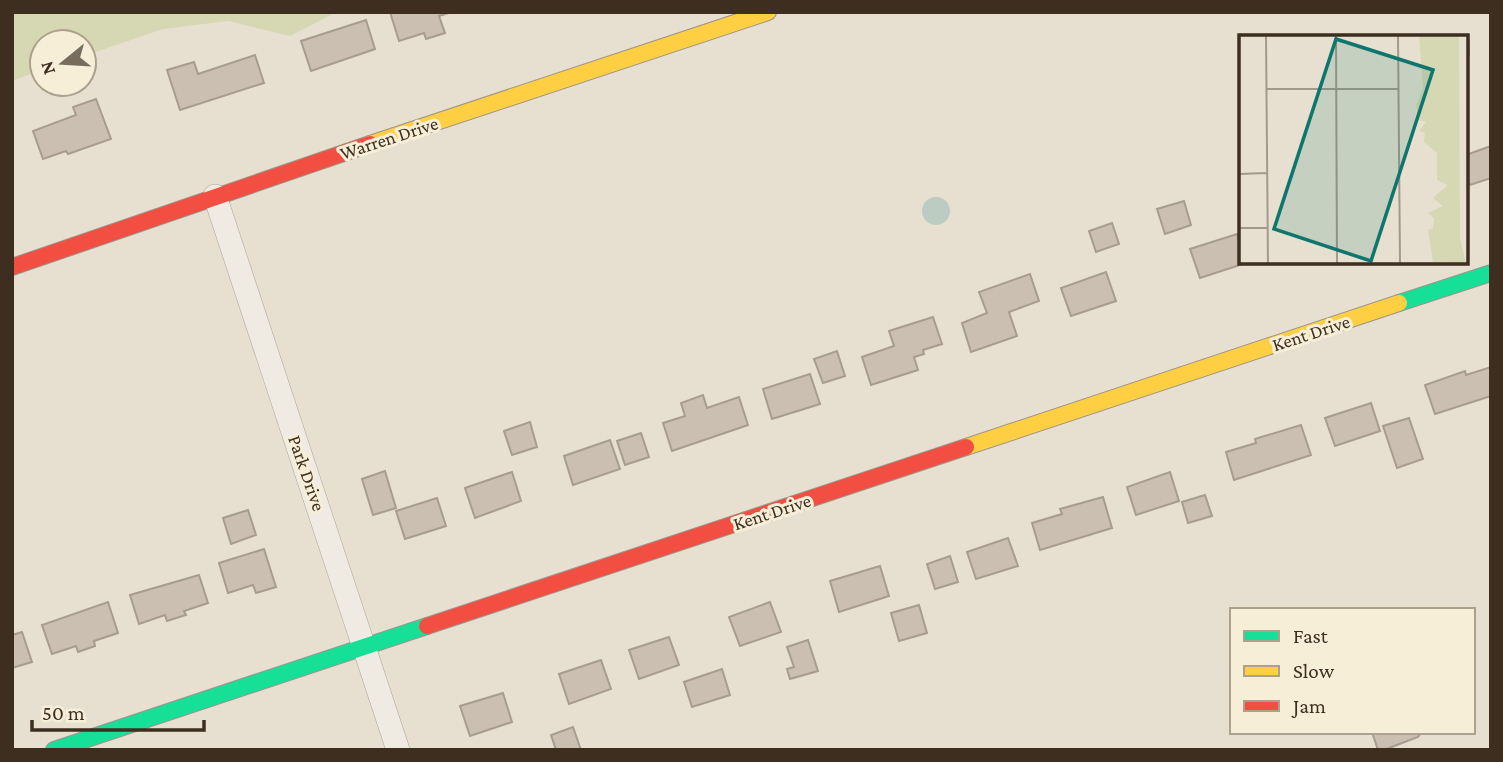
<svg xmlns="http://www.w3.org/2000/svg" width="1503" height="762" font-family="'Crimson Pro',serif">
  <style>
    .green { fill: #d6d7b3 }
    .water { fill: #bcccc2 }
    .building { fill: #cbbfb2; stroke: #a89c90; stroke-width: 2 }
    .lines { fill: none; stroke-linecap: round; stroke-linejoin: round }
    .street-casing { stroke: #ada599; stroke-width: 24 }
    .fast-casing { stroke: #9c958a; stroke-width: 18 }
    .slow-casing { stroke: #9c958a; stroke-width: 18 }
    .jam-casing { stroke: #9c958a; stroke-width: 18 }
    .street { stroke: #efebe3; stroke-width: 23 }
    .fast { stroke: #16e098; stroke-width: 16 }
    .slow { stroke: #ffcf43; stroke-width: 16 }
    .jam { stroke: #f24e42; stroke-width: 16 }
    .labels { text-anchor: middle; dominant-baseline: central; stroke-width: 6; stroke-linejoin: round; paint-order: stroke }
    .street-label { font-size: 19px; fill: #3d2e20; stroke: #f7eed8 }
    .inset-road { fill: none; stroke: #a3998a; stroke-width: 2 }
    .view { fill: #0f766e; fill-opacity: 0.15; stroke: #0f766e; stroke-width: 3.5 }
    .inset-edge { fill: none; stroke: #3d2e20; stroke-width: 3.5 }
  </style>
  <rect width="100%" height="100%" fill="#e7e0d1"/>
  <path class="green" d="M12,12H337L290,36L228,21L163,29L84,56V42H42V70L12,81Z"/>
  <circle class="water" cx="936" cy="211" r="14"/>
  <g class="building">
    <path d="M390,12H452L439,16L445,33L426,39L424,33L399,41Z"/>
    <path d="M366,20L375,49L311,71L301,41Z"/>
    <path d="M255,55L264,83L180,110L167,70L194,62L198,74Z"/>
    <path d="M96,99L111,139L68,154L66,151L43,159L33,131L76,115L73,107Z"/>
    <path d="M1491,146V178L1470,185L1466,174V155Z"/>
    <path d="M1184,201L1191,225L1165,234L1157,209Z"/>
    <path d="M1112,223L1119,244L1096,252L1089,231Z"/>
    <path d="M1237,234L1240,246V262L1246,263L1200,278L1190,249Z"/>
    <path d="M1106,272L1116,301L1071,316L1061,288Z"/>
    <path d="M1030,274L1039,301L1009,312L1017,336L971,352L962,323L987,313L979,292Z"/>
    <path d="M933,317L942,344L923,350L924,354L914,357L918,370L871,385L862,357L894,346L889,331Z"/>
    <path d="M837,351L845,376L823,383L814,359Z"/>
    <path d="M1491,367V396L1435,414L1425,385L1465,371L1466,375Z"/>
    <path d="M810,374L820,404L772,419L763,389Z"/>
    <path d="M703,395L707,408L739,397L748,425L672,451L663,423L685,416L681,403Z"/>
    <path d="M1371,403L1380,431L1335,446L1325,418Z"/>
    <path d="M1409,418L1423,459L1397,468L1383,426Z"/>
    <path d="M530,422L537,447L512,455L504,431Z"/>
    <path d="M1301,425L1311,455L1234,480L1226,452L1256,443L1255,439Z"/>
    <path d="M641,433L649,457L625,465L617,441Z"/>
    <path d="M610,440L620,469L573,485L564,456Z"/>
    <path d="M385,471L396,508L373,515L362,479Z"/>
    <path d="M512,472L521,501L475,518L465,488Z"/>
    <path d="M1170,472L1179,501L1136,515L1127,487Z"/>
    <path d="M1205,495L1212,516L1188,523L1182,502Z"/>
    <path d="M1103,497L1112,528L1040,550L1032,523L1062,514L1060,509Z"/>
    <path d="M437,498L446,526L405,539L396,511Z"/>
    <path d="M248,510L256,535L231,544L223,518Z"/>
    <path d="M1008,538L1018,566L976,579L967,552Z"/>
    <path d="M264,549L276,587L256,593L253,585L228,593L219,563Z"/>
    <path d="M950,556L958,582L935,589L927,564Z"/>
    <path d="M880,566L889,596L839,612L830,581Z"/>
    <path d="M199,575L208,603L184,611L186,615L167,621L165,615L139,624L130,595Z"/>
    <path d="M108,602L118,633L94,641L95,646L78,652L76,646L52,654L42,625Z"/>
    <path d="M770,602L781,632L740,646L729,617Z"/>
    <path d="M919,605L927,633L899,641L891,613Z"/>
    <path d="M22,632L32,662L12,668V635Z"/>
    <path d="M669,637L679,665L639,679L629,650Z"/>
    <path d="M808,640L818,671L790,679L787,669L794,667L787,647Z"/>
    <path d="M601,660L611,689L569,704L559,674Z"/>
    <path d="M722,669L730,695L692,707L684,682Z"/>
    <path d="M503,693L512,722L470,736L460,706Z"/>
    <path d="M573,727L581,750H556L551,735Z"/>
    <path d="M1372,732H1422L1418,737L1384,750H1378Z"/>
  </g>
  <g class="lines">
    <g class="street-casing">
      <path id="street" d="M215,196L398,750"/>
    </g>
    <g class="fast-casing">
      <g id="fast">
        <path d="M1399,303L1491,273"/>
        <path d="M54,750L427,626"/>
      </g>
    </g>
    <g class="slow-casing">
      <g id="slow">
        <path d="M370,144L768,12"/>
        <path d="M966,447L1399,303"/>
      </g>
    </g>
    <g class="jam-casing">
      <g id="jam">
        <path d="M12,267L370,144"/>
        <path d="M427,626L966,447"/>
      </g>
    </g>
    <use href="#street" class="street"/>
    <use href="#fast" class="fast"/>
    <use href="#slow" class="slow"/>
    <use href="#jam" class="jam"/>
  </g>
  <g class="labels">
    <g class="street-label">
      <text transform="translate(389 138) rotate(-18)">Warren Drive</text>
      <text transform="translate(1311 333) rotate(-18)">Kent Drive</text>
      <text transform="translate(307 473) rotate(71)">Park Drive</text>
      <text transform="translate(772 512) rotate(-18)">Kent Drive</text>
    </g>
  </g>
  <g transform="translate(1239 35)">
    <rect width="229" height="229" fill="#e7e0d1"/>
    <path d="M180,0H220L221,203L227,229L194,227L189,195L194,193L195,183L189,178L204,171L194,163L209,150L198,145V118L185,107L186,98L180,96L187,87L180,85L177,70L184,54Z" fill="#d6d7b3"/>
    <path class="inset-road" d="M27,0L29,229M97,0L98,229M159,0L161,229M229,0L230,21M28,54H160M0,139L28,138M0,193H29"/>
    <path class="view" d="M97,4L194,35L132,226L35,194Z"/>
    <rect width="229" height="229" class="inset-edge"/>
  </g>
  <rect width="1503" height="762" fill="none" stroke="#3d2e20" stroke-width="28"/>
  <rect x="1230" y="608" width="245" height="126" fill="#f7eed8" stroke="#ada18e" stroke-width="2"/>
  <rect x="1244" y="631" width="35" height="10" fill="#16e098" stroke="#ada18e" stroke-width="2"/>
  <text x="1293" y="643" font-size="21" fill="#3d2e20">Fast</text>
  <rect x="1244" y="666" width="35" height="10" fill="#ffcf43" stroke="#ada18e" stroke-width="2"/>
  <text x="1293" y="678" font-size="21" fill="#3d2e20">Slow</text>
  <rect x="1244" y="701" width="35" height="10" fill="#f24e42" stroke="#ada18e" stroke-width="2"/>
  <text x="1293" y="713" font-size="21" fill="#3d2e20">Jam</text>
  <g transform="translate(63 63) rotate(252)"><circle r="33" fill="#f7eed8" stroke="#ada18e" stroke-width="2"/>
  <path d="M0-5L12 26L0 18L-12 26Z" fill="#786c5e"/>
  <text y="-10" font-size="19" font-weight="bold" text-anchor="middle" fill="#3d2e20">N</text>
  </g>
  <path d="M32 720v10h172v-10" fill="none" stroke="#3d2e20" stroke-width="3.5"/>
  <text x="42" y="720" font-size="21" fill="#3d2e20" stroke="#f7eed8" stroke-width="5" paint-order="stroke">50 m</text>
</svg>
